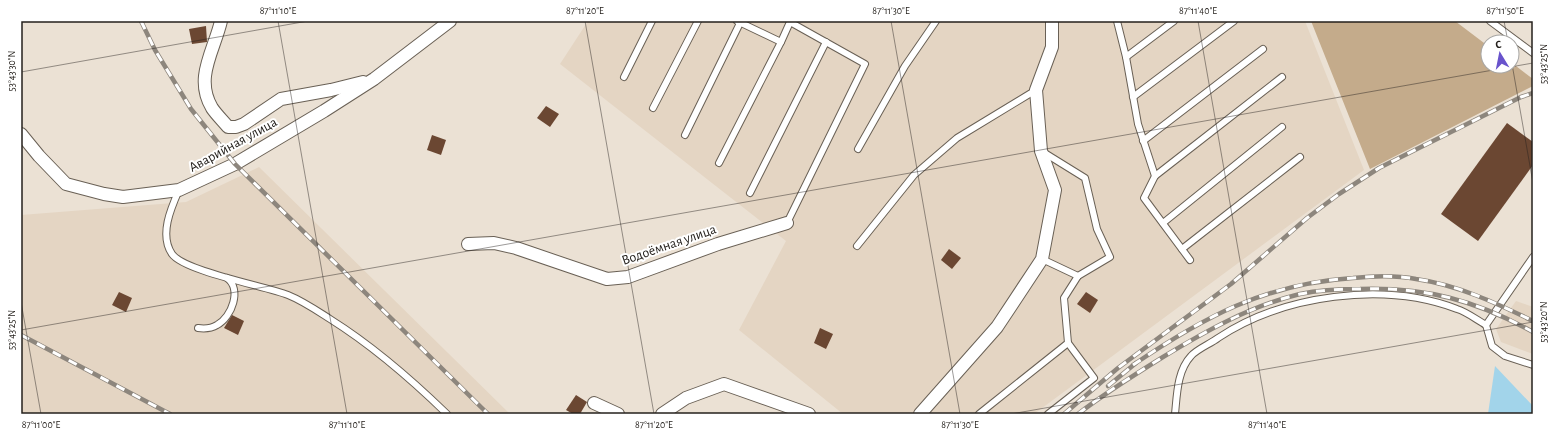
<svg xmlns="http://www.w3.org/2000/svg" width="1554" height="435" font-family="'Alegreya Sans',sans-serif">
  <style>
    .built { fill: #e4d5c3 }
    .green { fill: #c4ab8b }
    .water { fill: #a2d4ea }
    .building { fill: #6b4732 }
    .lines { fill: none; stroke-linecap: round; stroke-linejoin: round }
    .lane-casing { stroke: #696055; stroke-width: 8 }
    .street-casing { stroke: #696055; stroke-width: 14 }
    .lane { stroke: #fff; stroke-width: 6 }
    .street { stroke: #fff; stroke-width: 12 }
    .rail-casing { stroke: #8d867d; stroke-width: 4.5 }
    .rail { stroke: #fff; stroke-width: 3; stroke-dasharray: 9; stroke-linecap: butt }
    .ticks { fill: none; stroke: #24201c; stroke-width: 1; stroke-opacity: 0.45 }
    .labels { text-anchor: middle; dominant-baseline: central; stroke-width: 4; stroke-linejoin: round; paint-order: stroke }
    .street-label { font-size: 14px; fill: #24201c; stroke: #fff }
    .neatline { fill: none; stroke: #24201c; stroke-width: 1.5 }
    .ticks-label { font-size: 10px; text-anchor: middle; fill: #24201c }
  </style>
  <rect width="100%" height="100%" fill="#ebe1d4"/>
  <g class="built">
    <path d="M588,21H1305L1364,170L1034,414H843L739,330L786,241L560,64Z"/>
    <path d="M259,167L510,414H21V215L186,202Z"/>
    <path d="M1516,301L1533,307V354L1501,342L1496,329Z"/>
  </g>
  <path class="green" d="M1311,21H1455L1488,46V66H1512V63L1533,79V86L1370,169Z"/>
  <path class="water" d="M1495,366L1533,406V414H1488Z"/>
  <g class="building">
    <path d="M206,26L207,42L192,44L189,29Z"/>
    <path d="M546,106L559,114L550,127L537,118Z"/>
    <path d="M1507,123L1533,142V165L1478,241L1441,214Z"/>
    <path d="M432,135L446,140L441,155L427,150Z"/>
    <path d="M949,249L961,258L952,269L941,260Z"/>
    <path d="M119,292L132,298L126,312L112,305Z"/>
    <path d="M1086,292L1098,300L1090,313L1077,304Z"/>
    <path d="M232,315L244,321L238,335L224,328Z"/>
    <path d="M820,328L833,334L826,349L814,343Z"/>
    <path d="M576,395L587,402L580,414H573L566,410Z"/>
  </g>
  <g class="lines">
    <g class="lane-casing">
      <g id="lane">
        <path d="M737,21L781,42L790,22L865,64L787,223"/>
        <path d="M1117,21L1126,57L1174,21"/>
        <path d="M1490,21L1533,53"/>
        <path d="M1126,57L1138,124L1155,176L1144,198L1190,260"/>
        <path d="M624,77L652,21"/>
        <path d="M1133,97L1234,21"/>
        <path d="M653,108L698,21"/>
        <path d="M685,135L741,21"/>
        <path d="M1143,141L1263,49"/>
        <path d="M858,149L905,66L936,21"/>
        <path d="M719,163L781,42"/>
        <path d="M1155,176L1282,77"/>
        <path d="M179,190C171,208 159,235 172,254C184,271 264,286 288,295C303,301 316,310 330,319C373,346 411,379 447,414"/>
        <path d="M750,193L826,42"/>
        <path d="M1163,223L1282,127"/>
        <path d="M857,246L914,175L957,138L1036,90"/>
        <path d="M1182,249L1300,157"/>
        <path d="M1042,259L1078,276"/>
        <path d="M1486,325L1492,346L1505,356L1533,365"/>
        <path d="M198,328C205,329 212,328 217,325C232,317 242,289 227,278"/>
        <path d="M979,414L1068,343L1064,298L1078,276L1110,257L1097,229L1085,178L1043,152"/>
        <path d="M1048,414L1094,378L1068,343"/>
        <path d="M1175,414C1177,395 1177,371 1191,356C1197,349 1210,344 1218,338C1283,295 1383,281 1457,309C1467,312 1477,320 1486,325L1533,257"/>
      </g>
    </g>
    <g class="street-casing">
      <g id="street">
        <path d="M221,21C214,51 194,78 212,108C216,114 223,121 228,127H236L244,124L281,99L331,90L363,82"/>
        <path d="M21,134L39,156L66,184L104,194L123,197L179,190L235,164L324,111L374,79L450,21"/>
        <path d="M468,244L494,243L516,248L607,279L628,277L718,244L787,223"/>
        <path d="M594,403L618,414"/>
        <path d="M662,414L686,398L724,384L809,414"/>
        <path d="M920,414L997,327L1042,259L1055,190L1041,151L1036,90L1052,47V21"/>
      </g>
    </g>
    <use href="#lane" class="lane"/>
    <use href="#street" class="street"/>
    <g class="rail-casing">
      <g id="rail">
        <path d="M141,21L155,50L191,109L235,164L488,414"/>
        <path d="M21,335L170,414"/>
        <path d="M1133,365C1204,317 1264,284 1353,278C1373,276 1395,275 1416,279C1458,285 1496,303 1533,321"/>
        <path d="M1108,386L1136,363"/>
        <path d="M1064,414L1118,368L1231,284L1307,218L1339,194L1379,168L1521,97L1533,93"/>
        <path d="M1078,414C1105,393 1134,375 1163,357C1206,331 1250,306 1300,294C1319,290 1340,289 1360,289C1426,287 1475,300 1533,332"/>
      </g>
    </g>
    <use href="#rail" class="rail"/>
  </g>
  <path class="ticks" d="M278,21L347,414M585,21L654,414M891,21L960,414M1198,21L1267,414M1504,21L1508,42M1512,64L1533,183M21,72L308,21M21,302L41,414M21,330L1533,63M1011,414L1533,322"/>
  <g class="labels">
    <g class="street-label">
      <text transform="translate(233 145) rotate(-29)">Аварийная улица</text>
      <text transform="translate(669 245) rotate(-19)">Водоёмная улица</text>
    </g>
  </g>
  <rect width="1554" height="435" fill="none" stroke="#ffffff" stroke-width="44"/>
  <g transform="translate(1500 54) rotate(350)"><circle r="19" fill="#ffffff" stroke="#a7a6a4"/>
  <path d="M0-3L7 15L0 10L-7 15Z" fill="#6953cc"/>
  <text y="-6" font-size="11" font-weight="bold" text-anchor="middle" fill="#24201c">С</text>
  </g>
  <rect x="22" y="22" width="1510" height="391" class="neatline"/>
  <g class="ticks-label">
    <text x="278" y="14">87°11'10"E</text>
    <text x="585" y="14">87°11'20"E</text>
    <text x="891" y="14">87°11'30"E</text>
    <text x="1198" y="14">87°11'40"E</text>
    <text x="1505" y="14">87°11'50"E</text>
    <text transform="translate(1543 64) rotate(-90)" y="4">53°43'25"N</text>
    <text transform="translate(11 71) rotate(-90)" y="4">53°43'30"N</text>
    <text transform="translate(1543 322) rotate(-90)" y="4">53°43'20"N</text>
    <text transform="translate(11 330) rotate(-90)" y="4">53°43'25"N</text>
    <text x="41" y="428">87°11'00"E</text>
    <text x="347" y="428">87°11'10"E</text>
    <text x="654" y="428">87°11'20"E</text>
    <text x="960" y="428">87°11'30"E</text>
    <text x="1267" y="428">87°11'40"E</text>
  </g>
</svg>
